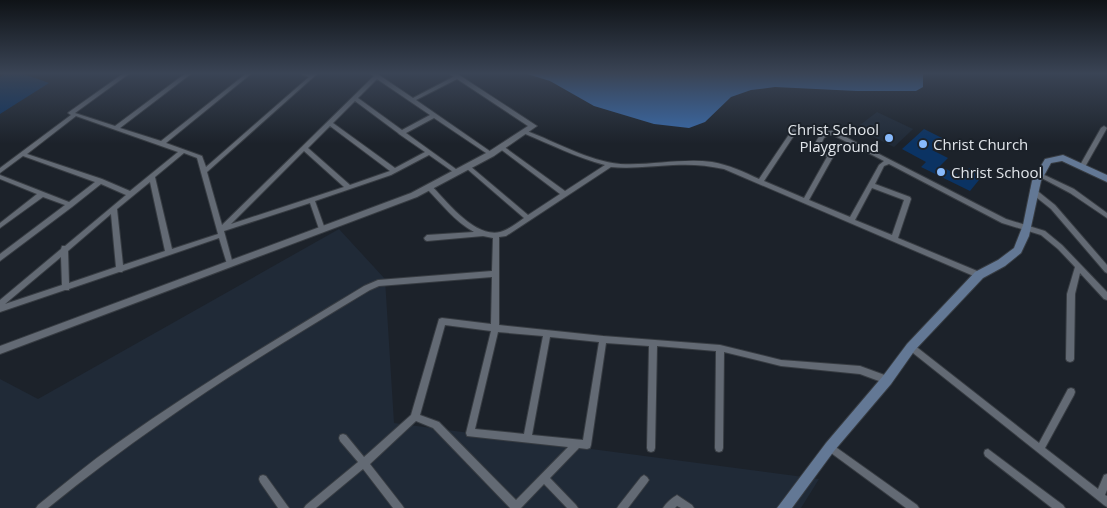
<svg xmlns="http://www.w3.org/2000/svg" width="1107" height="508" font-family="'Open Sans',sans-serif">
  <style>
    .built { fill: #202a37 }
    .water { fill: #3a6daf }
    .building { fill: #0b3363 }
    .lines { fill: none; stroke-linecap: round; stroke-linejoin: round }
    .minor-casing { stroke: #373c42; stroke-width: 2 }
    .tertiary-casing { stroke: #373c42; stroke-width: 2 }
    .secondary-casing { stroke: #373c42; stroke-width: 2 }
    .minor { fill: #636a74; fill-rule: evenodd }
    .tertiary { fill: #636a74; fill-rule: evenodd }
    .secondary { fill: #637895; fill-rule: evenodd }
    .poi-dot { fill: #88bafc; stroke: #1c222a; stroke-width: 2 }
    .labels { text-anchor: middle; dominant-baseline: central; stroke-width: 4; stroke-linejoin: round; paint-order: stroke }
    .poi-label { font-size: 15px; fill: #e1e5ea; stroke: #1c222a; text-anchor: start }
  </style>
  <rect width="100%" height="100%" fill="#1c222a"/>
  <g class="built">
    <path d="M877,112L913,129L894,147L856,128Z"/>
    <path d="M339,229L385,279L394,423L819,479L801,508H0V379L38,399Z"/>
  </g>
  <path class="water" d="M524,73H923V87L916,91H857L775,87L751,90L731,97L705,122L689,128L654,124L594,106L550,81Z"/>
  <g class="building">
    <path d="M6,73H21L49,83L0,114V77Z"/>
    <path d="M924,129L944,139L932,150L948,158L940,166L962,177L969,168L983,175L970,191L921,167L926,162L902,149Z"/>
  </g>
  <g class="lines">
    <g class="minor-casing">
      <g id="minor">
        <path d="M124,73H130L75,113L115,126L186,73H192L120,128L161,141L247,73H252L166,143L202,156L206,167L309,77L299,73L311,74L313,73H318L207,172L222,225L374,76L371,74L372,73H376L413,98L455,76H459V78L416,100L494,154L491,156L489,155L434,118L406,133L460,172L461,173L460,174H456L429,155L391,175L315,201L325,229L324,231H322L319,229L310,203L224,231L233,264L232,266H228L227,264L219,238L123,271L122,272H119L69,289V290H65L0,312V300L61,249L62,246H65L126,195L101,184L72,207L0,261V254L65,205L43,197L0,228V223L37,194L0,179V175L69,202L95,182L23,156L0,173V168L71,115L68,113L69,112ZM377,79L430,115L402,130L358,98ZM355,101L398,133L399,134L425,152L395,168L333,123ZM76,116L178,152L130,191L102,179L27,154ZM330,126L390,171L350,185L308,148ZM304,151L344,187L231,224ZM184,153L197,158L218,234L172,249L155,177ZM150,182L165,251L123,265L117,209ZM111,214L116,267L69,283L68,251ZM61,257L62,285L5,304Z"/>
        <path d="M1104,126L1107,128L1085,167L1084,168H1080L1079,167L1101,128Z"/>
        <path d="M794,129L797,131L764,181L804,198L827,157L816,145L815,144C819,135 824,130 834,131L1006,219L1045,231L1062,245L1107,292V300L1104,299L1080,273L1075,294L1074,359L1073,361L1070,362L1067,361L1066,359L1067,294L1075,267L1058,249L1041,235L1002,223L889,164L884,166L875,184L910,197L911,199L898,238L982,273L983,275L982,277H976L724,169C707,165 690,164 673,165C653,166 632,169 611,167L506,236L499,237V325L603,336L720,345L781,360L860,366L890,377L891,380L890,383L887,384L860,374L781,366L724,352L723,448L722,451L719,452L716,451L715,448L716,351L657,346L655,448L654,451L651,452L648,451L647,448L649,346L606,343L591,445L590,448L587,449L579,448L550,478L576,505L578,508H567L544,484L521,508H510L433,428L416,421L370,464L402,505L404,508H393L363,469L316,508H304L306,505L358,462L340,441L339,438L340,435L343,434L346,435L364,457L411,415L439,319L442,318L491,324L492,277L379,286L370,290C299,333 228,375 161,423C122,450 85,478 48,508H36L38,505C64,484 89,463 116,444C196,387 280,337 364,286L378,280L492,271L493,238L483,236L427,241L425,240L424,238L427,235L474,232C455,222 441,203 427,189L426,187L427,185H431C447,202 475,238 500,232C508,230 517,223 524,218L466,168L465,167L466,166H470L528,215L560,194L499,148V146H503L565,191L605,165C577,158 550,144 523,133V131H527C556,142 589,161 620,164C651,166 681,158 712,162C729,165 744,172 759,179L792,130ZM829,135H833L884,161L879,165L850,217L809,200L833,157L821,144L824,138ZM872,188L904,200L892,235L855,220ZM445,325L491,331L466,433L467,436L568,447L516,500L439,422L420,415ZM498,332L543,336L524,434L475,429ZM550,337L599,342L583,440L532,435Z"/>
        <path d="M1038,172L1074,189L1107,213V218L1070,193L1036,175L1035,174Z"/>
        <path d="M1031,189H1035L1055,205L1107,265V273L1105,272L1051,209L1031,193L1030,191Z"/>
        <path d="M911,344L914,345L1039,443L1068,389L1071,388L1074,389L1075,392L1074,395L1045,448L1098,489L1104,475L1107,474V490L1105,495L1107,496V507L1104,505L908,349L907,347L908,345Z"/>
        <path d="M830,443L917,505L919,508H906L827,450L826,447L827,444Z"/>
        <path d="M988,449L1063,505L1065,508H1052L985,456L984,453L985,450Z"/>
        <path d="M263,475L266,476L289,508H278L260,482L259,479L260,476Z"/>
        <path d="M644,475L647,477L649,480L647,483L628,508H617L619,505L641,477Z"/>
        <path d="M677,495L692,505L694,508H681L677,506L675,508H663C666,503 672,498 677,495Z"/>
      </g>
    </g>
    <g class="tertiary-casing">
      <path id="tertiary" d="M448,73H456L537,126L494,156L417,197L0,354V346L411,193L488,152L528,126Z"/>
    </g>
    <g class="secondary-casing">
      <path id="secondary" d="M1063,155L1107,175V182L1062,161L1051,163L1041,181L1029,236L1021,253L1005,266L983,278L915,350L891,384L834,451L792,508H777L826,443L883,376L907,344L975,272L998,260L1014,248L1023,225L1032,181L1045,159Z"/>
    </g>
    <use href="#minor" class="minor"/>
    <use href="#tertiary" class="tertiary"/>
    <use href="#secondary" class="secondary"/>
  </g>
  <linearGradient id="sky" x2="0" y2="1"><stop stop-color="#0f1317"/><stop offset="0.51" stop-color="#3a4455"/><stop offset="1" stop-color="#3a4455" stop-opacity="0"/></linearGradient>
  <rect width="1107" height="144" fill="url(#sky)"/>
  <g class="poi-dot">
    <circle cx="889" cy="138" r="5"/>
    <circle cx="923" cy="144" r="5"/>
    <circle cx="941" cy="172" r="5"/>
  </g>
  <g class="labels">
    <g class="poi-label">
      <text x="879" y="129" text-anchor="end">Christ School<tspan x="879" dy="17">Playground</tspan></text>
      <text x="933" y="144">Christ Church</text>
      <text x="951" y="172">Christ School</text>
    </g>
  </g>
</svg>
